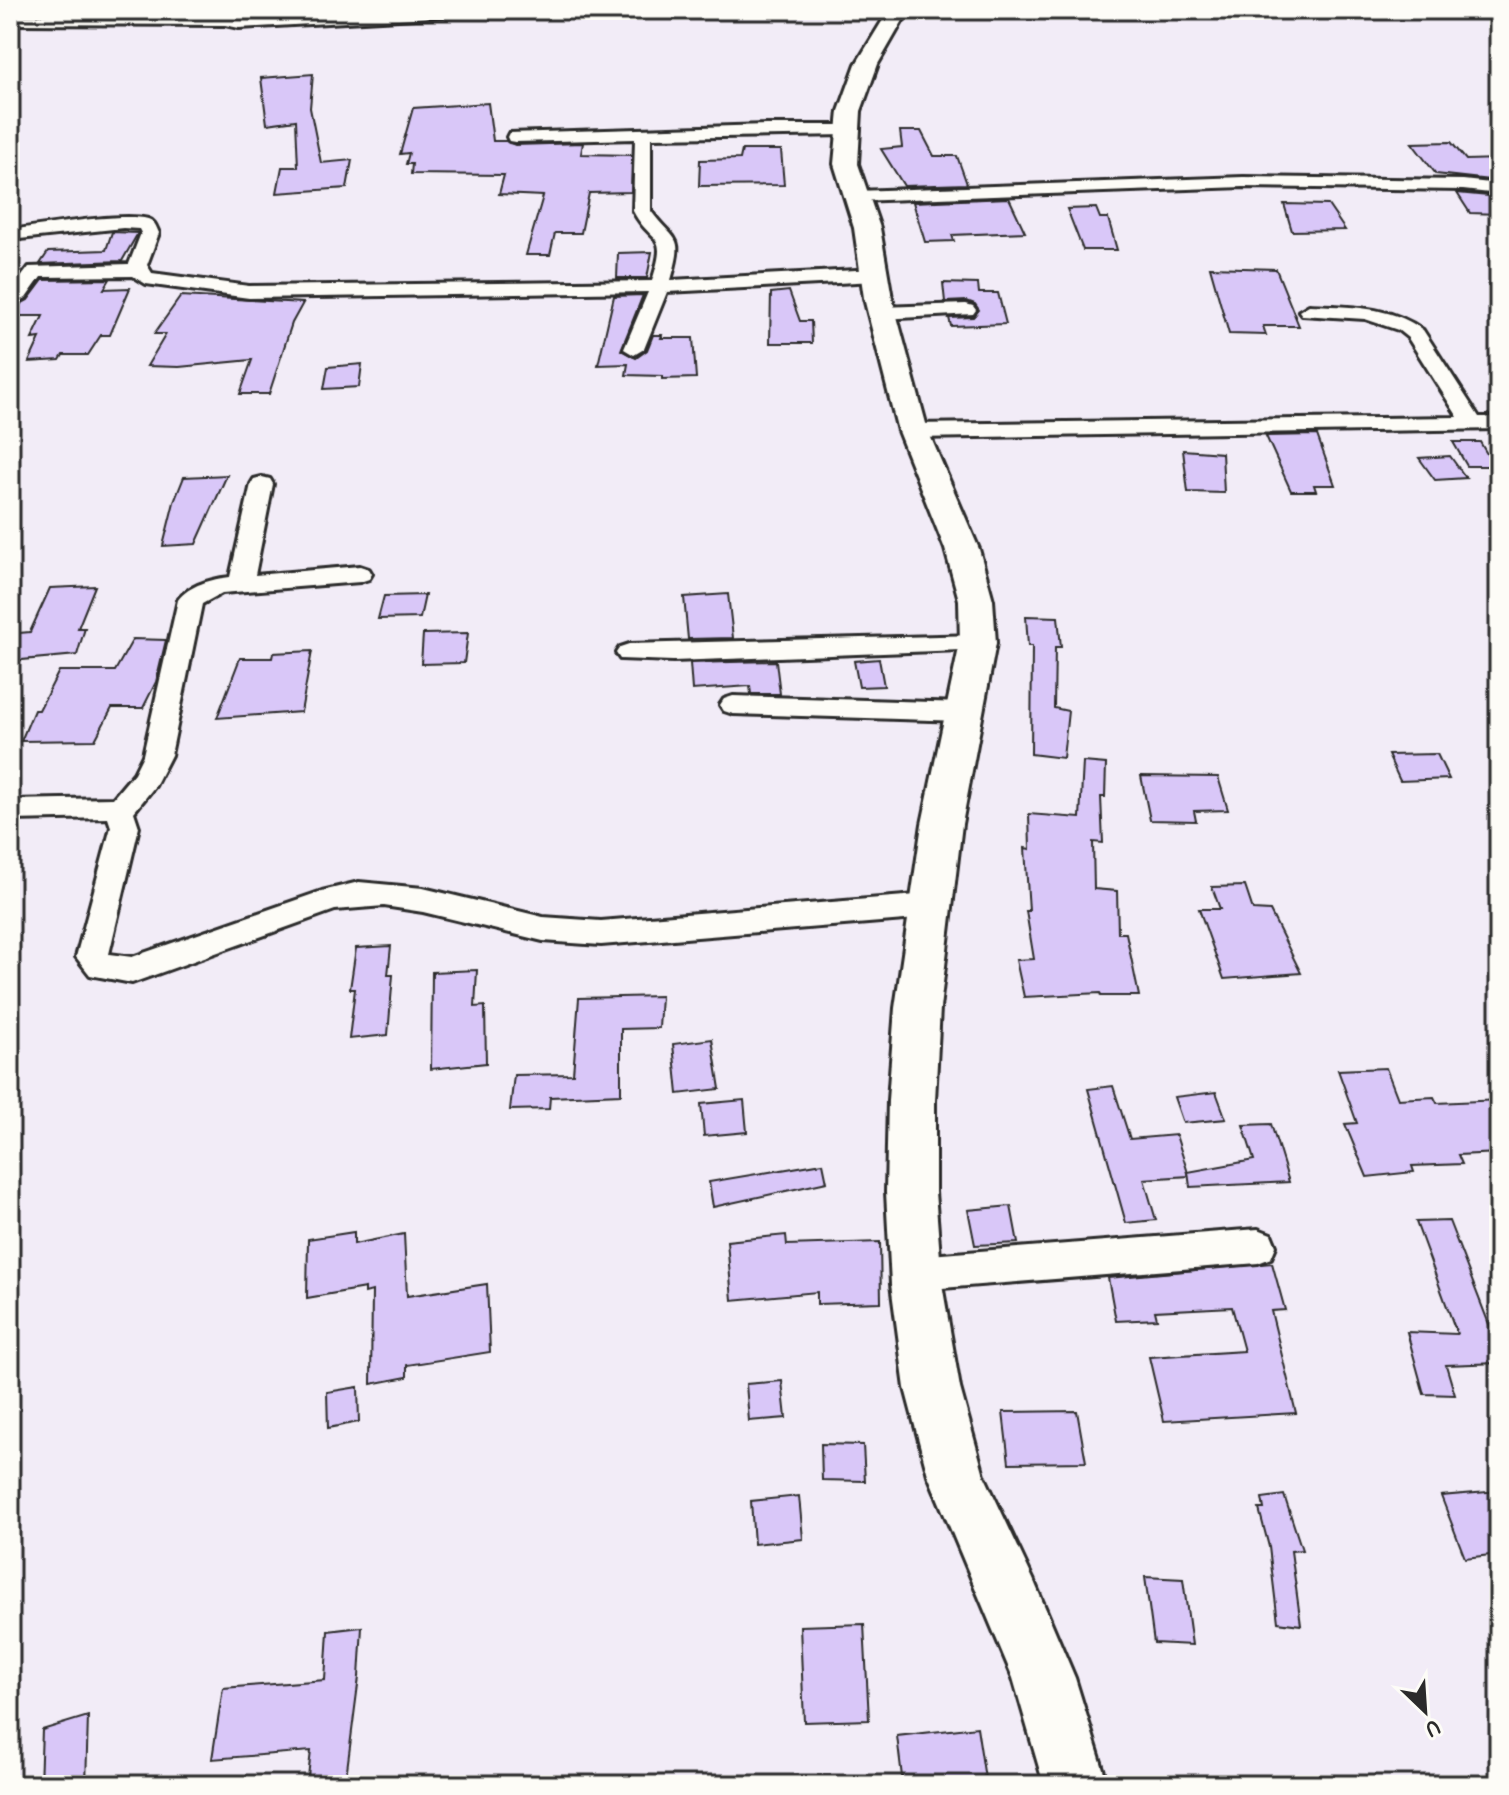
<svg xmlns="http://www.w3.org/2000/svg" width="1509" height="1795" font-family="'Patrick Hand',sans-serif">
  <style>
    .building { fill: #d9c7f8; stroke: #2b2b2b; stroke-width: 2 }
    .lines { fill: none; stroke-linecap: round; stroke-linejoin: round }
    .street-casing { stroke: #2b2b2b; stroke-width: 6 }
    .secondary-casing { stroke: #2b2b2b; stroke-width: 6 }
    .street { fill: #fdfcf7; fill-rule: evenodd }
    .secondary { fill: #fdfcf7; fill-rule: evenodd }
  </style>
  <rect width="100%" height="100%" fill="#f2ecf7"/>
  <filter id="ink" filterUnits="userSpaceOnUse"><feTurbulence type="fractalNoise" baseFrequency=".0125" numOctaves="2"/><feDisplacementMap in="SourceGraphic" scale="16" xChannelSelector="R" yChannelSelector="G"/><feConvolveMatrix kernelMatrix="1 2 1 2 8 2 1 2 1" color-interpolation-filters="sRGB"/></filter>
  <g filter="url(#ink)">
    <g class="building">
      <path d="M313,74L310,108L321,163L352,160L347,188L277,193L282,167H298L296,120L267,124L261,78Z"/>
      <path d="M488,103L493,141H506L515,145L583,143L581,154L632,155L631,192L589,193L581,233H555L550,255H526L543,196L499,194L504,175L411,174L412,164H406L409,153L400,154L413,108Z"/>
      <path d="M900,131H921L934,156H957L967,184L904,186L881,149L902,147Z"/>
      <path d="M1451,142L1466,160L1499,159V181L1436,174L1412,143Z"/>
      <path d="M742,150H781L784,185L699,186L700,160L740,159Z"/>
      <path d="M1457,193L1499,197V214L1470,213Z"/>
      <path d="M1009,198L1025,232L952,235L954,241L925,242L913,202Z"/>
      <path d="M1284,204L1328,205L1345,230L1292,231Z"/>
      <path d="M1096,208L1100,218H1108L1117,250H1083L1067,209Z"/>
      <path d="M112,232L138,233L122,261L40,264L48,252L106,250Z"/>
      <path d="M652,252L647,278H617L618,253Z"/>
      <path d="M1210,267L1276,269L1299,326H1263L1266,335L1229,334Z"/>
      <path d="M110,279L104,289L130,288L110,335H101L88,355H63L60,360L29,362L40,338L32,339L43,316H10L13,308L28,300L43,280Z"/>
      <path d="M943,283L978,284L979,293H998L1006,324L951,326L949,318L973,317L979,310L975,304L967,301L945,302Z"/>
      <path d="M789,291L800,321H811L812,343H770L771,293Z"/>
      <path d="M643,295L621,350L636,358L647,350L653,335H662L661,338H693L696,378L662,379V376L626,375L628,364L598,365L614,296Z"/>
      <path d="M181,296L303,303L292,323L269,394H240L252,360L179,367L147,366L166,334H154Z"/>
      <path d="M362,364L359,387L324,389L328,367Z"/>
      <path d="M1317,435L1335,485H1314L1316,491H1291L1266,436Z"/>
      <path d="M1453,442H1480L1494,466H1467Z"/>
      <path d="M1183,450L1222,453L1224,493L1188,492Z"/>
      <path d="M1450,456L1466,478L1435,480L1419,458Z"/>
      <path d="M227,475L196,544L163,546L174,502L184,477Z"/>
      <path d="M95,586L78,628H85L77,655L10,661L19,633L30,632L50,588Z"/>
      <path d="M728,594L733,638L688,639L684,597Z"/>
      <path d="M425,595L420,618L378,619L384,596Z"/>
      <path d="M1026,616L1058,617L1061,647H1055L1054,708L1068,711L1063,758L1031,754L1032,646H1028Z"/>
      <path d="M468,633L464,663L421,664L423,634Z"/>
      <path d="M133,639L166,640L156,682L143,708H112L95,740L21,741L34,710H39L59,671H115Z"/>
      <path d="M312,651L301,712L217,718L240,658H272L273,653Z"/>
      <path d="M879,659L884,686L859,687L854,661Z"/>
      <path d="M776,661L780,694H751L750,686L692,690L690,663Z"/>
      <path d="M1437,754L1449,779L1400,781L1388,755Z"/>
      <path d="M1083,762L1106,764L1105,797H1101L1103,843L1093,842L1094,889L1117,891L1118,933H1126L1139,996H1101L1100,993L1024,997L1016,960L1034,959L1026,911H1029L1025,848L1030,849L1029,814L1080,818Z"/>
      <path d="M1141,776L1218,777L1228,810L1194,811L1196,821L1150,820Z"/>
      <path d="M1245,886L1253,910L1270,911L1301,973L1224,979L1199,909H1220L1212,887Z"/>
      <path d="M391,946L388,975H393L388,1035L349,1039L355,989H350L356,948Z"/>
      <path d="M477,970L475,1007L485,1006L486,1063L431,1069L432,972Z"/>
      <path d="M661,996L659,1028L621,1029V1094L550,1097L549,1109L510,1110L514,1075L573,1074L579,998Z"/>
      <path d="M712,1039L720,1089L678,1094L673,1044Z"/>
      <path d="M1386,1068L1398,1099L1434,1097L1437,1103L1499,1100V1153L1458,1155L1462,1164L1412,1166L1414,1172L1367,1177L1345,1124L1357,1123L1338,1070Z"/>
      <path d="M1113,1086L1130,1139L1176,1135L1189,1176L1144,1179L1156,1220L1126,1223L1088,1089Z"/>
      <path d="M1216,1092L1226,1119L1183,1123L1174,1097Z"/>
      <path d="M744,1100L747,1132L704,1136L701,1104Z"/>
      <path d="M1271,1124L1289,1182L1190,1187L1188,1172L1254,1160L1243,1125Z"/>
      <path d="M823,1163L827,1182L713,1207L709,1182Z"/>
      <path d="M1011,1206L1018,1243L975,1245L968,1210Z"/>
      <path d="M1449,1221L1499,1350V1363L1446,1365L1455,1395L1424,1394L1407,1332L1457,1334L1416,1222Z"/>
      <path d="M354,1232V1244L404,1234L407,1296L487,1284L490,1352L407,1365V1377L371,1384L372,1291L365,1293V1288L307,1298L308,1239Z"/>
      <path d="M786,1235L787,1245L880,1242L881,1302L817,1304V1292L732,1300L727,1241Z"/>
      <path d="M1272,1263L1285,1310L1271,1311L1296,1413L1164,1421L1149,1357L1244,1351L1232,1307L1155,1311L1157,1319L1116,1321L1108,1278Z"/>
      <path d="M782,1381L786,1418L749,1421L746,1384Z"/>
      <path d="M358,1387L359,1422L328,1428L327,1392Z"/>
      <path d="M1077,1411L1086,1462L1009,1463L1003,1412Z"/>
      <path d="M821,1444L863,1445L865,1481L822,1480Z"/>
      <path d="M1499,1491V1554L1465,1558L1441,1496Z"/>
      <path d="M1284,1495L1302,1550L1291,1551L1301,1625L1278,1622L1269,1547L1259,1509H1264L1262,1498Z"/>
      <path d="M799,1496L803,1539L754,1544L751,1501Z"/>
      <path d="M1145,1577L1183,1579L1192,1645L1154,1643Z"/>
      <path d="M864,1624L869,1720L804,1722L800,1626Z"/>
      <path d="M362,1627L359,1677L345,1785H307L311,1751L212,1759L223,1688L325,1680L328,1631Z"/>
      <path d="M88,1716L86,1785H40L42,1730Z"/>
      <path d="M977,1727L986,1785H903L897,1736Z"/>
    </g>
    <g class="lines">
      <g class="street-casing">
        <g id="street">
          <path d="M57,10H71L69,16L80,18L225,17L239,20L388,10H493L486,14L239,28L225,25L10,24V16L55,15Z"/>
          <path d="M766,125H849L857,130L849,135L651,138V211C675,244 685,232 671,280L875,269L884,275L875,281L667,292L644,349L634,355L624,349L648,292L249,298L146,284L133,276L41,277L26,298L10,306V292L29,267L129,264L141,233L139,229L123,228L10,240V230C41,226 122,212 148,219C155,221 156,227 159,233L147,265L152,273L249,286L652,281C669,229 652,247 633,211L635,139L515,142L509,141L507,137L509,133Z"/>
          <path d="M1243,177L1463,180L1499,184V194L1463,190L1243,187L857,201L848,196L857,191Z"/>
          <path d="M966,304L973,306L976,310L973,314L882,319L872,313L882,307Z"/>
          <path d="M1309,305C1349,307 1389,305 1423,330L1479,417H1499V429L913,438L902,431L913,424L1458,417L1408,338L1398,330L1365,319L1302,315L1299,311Z"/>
          <path d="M262,477L270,479L273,484L255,575L360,566L369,569L372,574L369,579L360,582L222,593L202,604L171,755L155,786L134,812L139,827L109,954L132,957L322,891L359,882L423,888L543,917L601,921L929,894L940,898L944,906L940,914L929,918L601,945L543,941L423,912L384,906L335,910L132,983L90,975L76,957L111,827L108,818L10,820V800L113,798L134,773L143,755L178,600C189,585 212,579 230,577L251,484L254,479Z"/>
          <path d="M978,635L987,637L991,643L987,649L673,661L620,659L616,653L620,647L629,644Z"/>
          <path d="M733,696L963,703L972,705L976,712L972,719L963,721L733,714L724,711L720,705L724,699Z"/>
          <path d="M1258,1229L1271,1234L1276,1246L1271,1258L1258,1263L917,1290L904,1285L899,1273L904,1261L917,1256Z"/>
        </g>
      </g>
      <g class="secondary-casing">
        <path id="secondary" d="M889,10H909L878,64L861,111L858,164L880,228L892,298L928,431L979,549L993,600L996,643L962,824L940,1008L935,1100V1192L942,1284L960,1388L984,1475L1033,1579L1075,1678L1108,1785H1044L1013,1678L928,1475L905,1388L891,1284L886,1192L888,1100L895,1008L922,824L960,643L959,600L945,549L898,431L864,298L854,228L834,164L839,111L856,64Z"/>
      </g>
      <use href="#street" class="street"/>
      <use href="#secondary" class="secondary"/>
    </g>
  </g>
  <rect width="1509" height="1795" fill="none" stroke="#fdfcf7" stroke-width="40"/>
  <rect x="20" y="20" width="1469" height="1755" fill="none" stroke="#2b2b2b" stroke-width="3" filter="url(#ink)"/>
  <g transform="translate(1425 1711) rotate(155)" stroke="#fdfcf7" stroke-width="6" paint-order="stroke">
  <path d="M0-6L14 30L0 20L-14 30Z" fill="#2b2b2b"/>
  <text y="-12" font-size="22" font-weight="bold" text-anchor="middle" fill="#2b2b2b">U</text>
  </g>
</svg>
